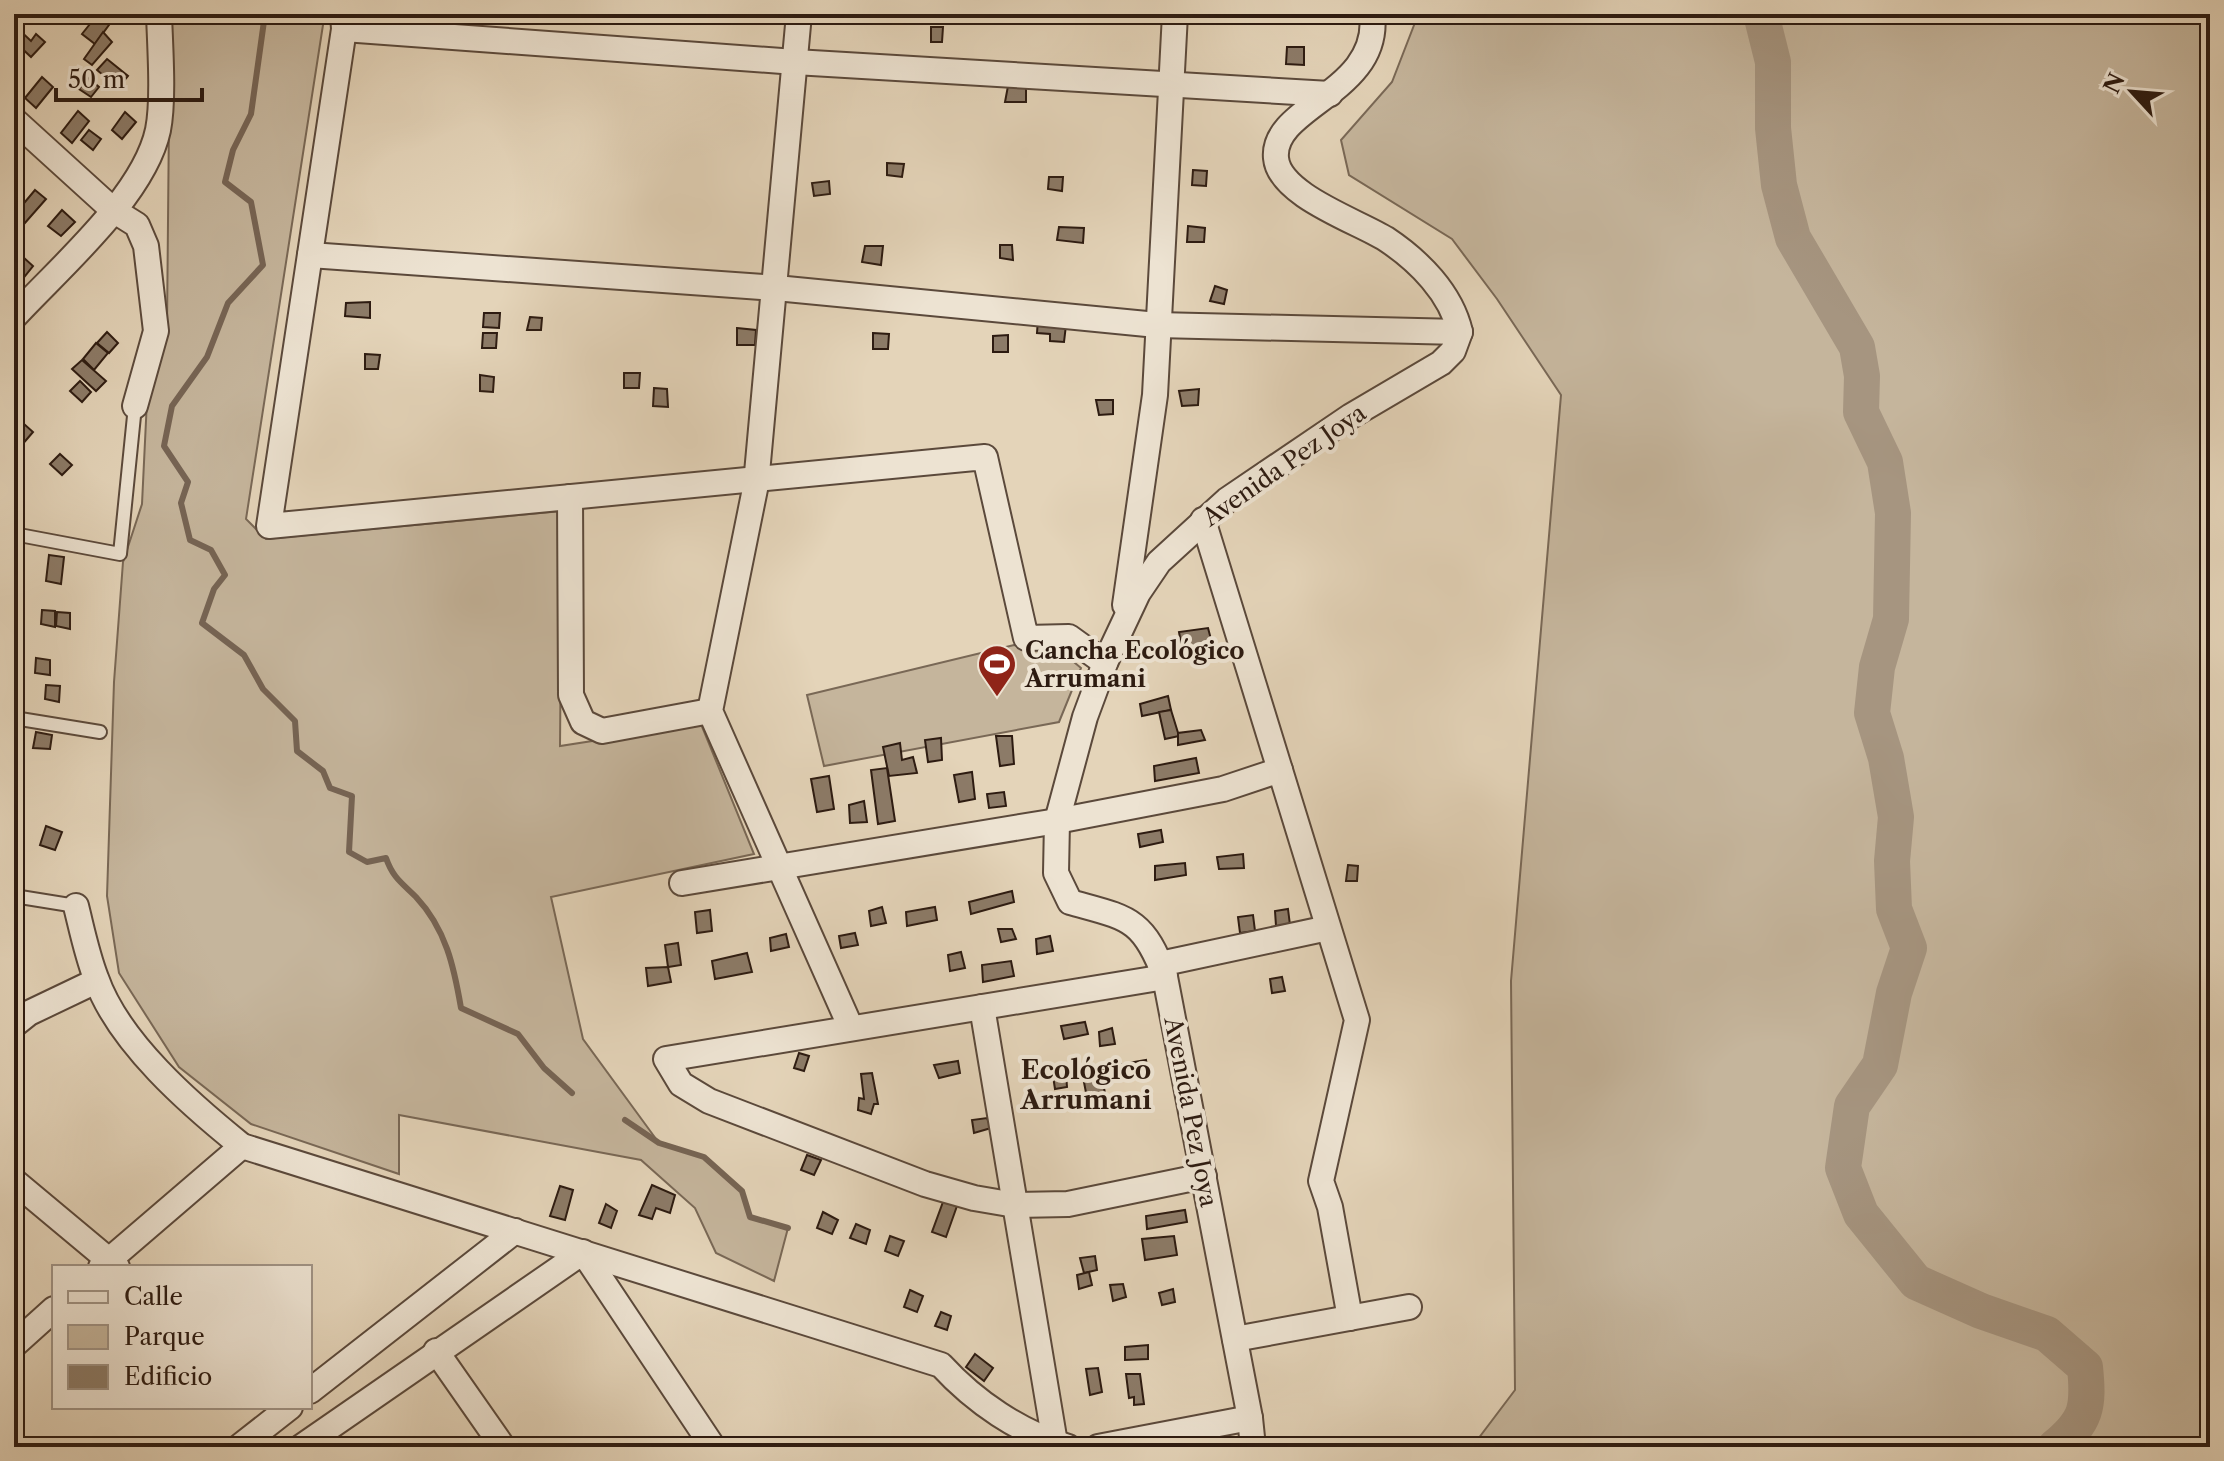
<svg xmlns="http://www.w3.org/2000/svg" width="2224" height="1461" font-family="'Libre Caslon Text',serif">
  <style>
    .green { fill: #c5b59c; stroke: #796856; stroke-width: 2 }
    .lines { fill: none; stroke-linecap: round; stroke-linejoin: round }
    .stream { stroke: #766454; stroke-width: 6 }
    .river { stroke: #a69580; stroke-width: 36 }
    .building { fill: #8c7b68; stroke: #2d1b11; stroke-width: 2 }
    .service-casing { stroke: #5b493b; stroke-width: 16 }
    .minor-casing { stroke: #5b493b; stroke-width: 28 }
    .service { stroke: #ede3d2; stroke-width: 12 }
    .minor { stroke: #ede3d2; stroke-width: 24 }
    .labels { text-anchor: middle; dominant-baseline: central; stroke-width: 8; stroke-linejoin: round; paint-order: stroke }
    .street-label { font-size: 24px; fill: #2d1b11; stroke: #ede3d2 }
    .poi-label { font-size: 24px; font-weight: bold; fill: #2d1b11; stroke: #ede3d2; text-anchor: start }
    .neighbourhood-label { font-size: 26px; font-weight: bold; fill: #2d1b11; stroke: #ede3d2 }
  </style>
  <rect width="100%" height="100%" fill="#e4d4b9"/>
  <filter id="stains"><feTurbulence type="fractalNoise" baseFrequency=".0025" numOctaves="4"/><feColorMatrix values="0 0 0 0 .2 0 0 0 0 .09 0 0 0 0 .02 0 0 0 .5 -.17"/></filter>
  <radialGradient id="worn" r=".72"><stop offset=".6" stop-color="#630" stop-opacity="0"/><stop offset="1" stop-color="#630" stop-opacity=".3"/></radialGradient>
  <g class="green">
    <path d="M170,14H322L323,25L246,519L266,539L562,511L560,746L701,724L754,854L551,897L583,1039L659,1143L704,1157L722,1172L742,1191L750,1217L788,1228L774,1281L716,1253L695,1208L641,1160L399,1115V1174L251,1124L179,1067L119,973L107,896L114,682L123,562L142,504L147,400L167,326Z"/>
    <path d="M1414,14H2210V1447H1472L1515,1390L1511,981L1561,395L1497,299L1452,239L1349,175L1341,140L1392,82L1416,20Z"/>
    <path d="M1014,645L1062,652L1081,668L1059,722L824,766L807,695Z"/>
  </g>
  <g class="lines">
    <g class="stream">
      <path d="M265,14L251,114L233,150L225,182L251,202L263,265L228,303L207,357L172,406L164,446L188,482L181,503L190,540L211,550L225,575L214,589L202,623L244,655L263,689L295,721L297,751L323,771L330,788L352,796L349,852L367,862L386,858C393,878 402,883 416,897C446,929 454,967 461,1008L518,1034L544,1068L572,1093"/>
      <path d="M625,1120L659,1143L704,1157L742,1191L750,1217L788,1228"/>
    </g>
    <path class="river" d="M1761,14L1773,62V128L1779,185L1793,238L1857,347L1862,376L1861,412L1885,462L1893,513L1891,619L1877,667L1872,713L1886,758L1896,817L1892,861L1894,909L1909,948L1894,993L1880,1065L1852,1106L1843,1168L1861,1214L1916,1282L1981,1311L2047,1334L2085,1367C2089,1407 2087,1421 2055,1447"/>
  </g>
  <g class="building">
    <path d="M98,14H117L95,44L82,34Z"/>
    <path d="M14,25L31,41L36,34L45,42L31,57L14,41Z"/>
    <path d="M931,27H943L942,42H931Z"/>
    <path d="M103,32L112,42L92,65L84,59Z"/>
    <path d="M1287,47H1304V65L1286,64Z"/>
    <path d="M107,59L128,76L118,88L97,70Z"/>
    <path d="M42,77L53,87L36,108L25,98Z"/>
    <path d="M88,78L99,87L91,97L79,89Z"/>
    <path d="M1008,86L1026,87V102H1005Z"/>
    <path d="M78,111L89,121L72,143L61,133Z"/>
    <path d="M125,112L136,122L122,139L112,130Z"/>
    <path d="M89,130L101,139L93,150L81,140Z"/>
    <path d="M887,163L904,164L902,177L887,175Z"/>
    <path d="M1193,170L1207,171L1206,186L1192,185Z"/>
    <path d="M1049,177H1063L1062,191L1048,189Z"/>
    <path d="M829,181L830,194L814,196L812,183Z"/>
    <path d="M35,190L46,199L17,232L14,215Z"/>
    <path d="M62,210L75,222L61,236L48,226Z"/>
    <path d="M1188,226L1205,228L1204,242H1187Z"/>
    <path d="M1059,227L1084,228L1083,243L1057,240Z"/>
    <path d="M1000,245H1012L1013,260L1000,258Z"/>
    <path d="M865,246H883L881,265L862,262Z"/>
    <path d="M23,257L33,266L25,276L15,267Z"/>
    <path d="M1215,286L1227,290L1224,304L1210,301Z"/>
    <path d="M370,302V318L345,316L346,303Z"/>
    <path d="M484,313H500L499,328L483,327Z"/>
    <path d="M530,317L542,318L541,330H527Z"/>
    <path d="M1038,319L1066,325L1064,342L1050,341V334L1037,333Z"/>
    <path d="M737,328L756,330L755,345H737Z"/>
    <path d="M107,332L118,343L109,353L97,343Z"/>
    <path d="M483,333H497L496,348H482Z"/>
    <path d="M873,333L889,334L888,349H873Z"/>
    <path d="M1008,335V352H993V336Z"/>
    <path d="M96,343L108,353L94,370L83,359Z"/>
    <path d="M365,354L380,355L378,369H365Z"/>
    <path d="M82,360L106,381L96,391L72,369Z"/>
    <path d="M624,373H640L639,388H624Z"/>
    <path d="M480,375L494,377L493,392L480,391Z"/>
    <path d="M80,381L91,392L82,402L70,391Z"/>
    <path d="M654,388L667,389L668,407L653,406Z"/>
    <path d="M1199,389L1198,405L1182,406L1179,391Z"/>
    <path d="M1096,400H1113V414L1099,415Z"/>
    <path d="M14,415L33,432L15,453L14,452Z"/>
    <path d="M60,454L72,465L62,475L50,464Z"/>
    <path d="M49,555L64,557L61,584L46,581Z"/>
    <path d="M42,610L55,611V627L41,624Z"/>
    <path d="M57,612L70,613V629L56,626Z"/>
    <path d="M1208,628L1212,643L1182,649L1179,632Z"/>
    <path d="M36,658L50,660V675L35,673Z"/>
    <path d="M46,685L60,686L59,702L45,699Z"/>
    <path d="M1168,696L1171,710L1142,716L1140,704Z"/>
    <path d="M1171,710L1179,736L1165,739L1159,712Z"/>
    <path d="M1201,730L1205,740L1178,745V733Z"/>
    <path d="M36,732L52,735L50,749L33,748Z"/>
    <path d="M996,736H1012L1014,764L1000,766Z"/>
    <path d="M941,738L942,760L928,762L925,740Z"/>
    <path d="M900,743L902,760L913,757L917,773L889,776L883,747Z"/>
    <path d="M1196,758L1199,773L1155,781L1154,766Z"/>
    <path d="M887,768L895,821L878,824L871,770Z"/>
    <path d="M972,772L975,799L959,802L954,775Z"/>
    <path d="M829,776L834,809L817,812L811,779Z"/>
    <path d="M1004,792L1006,806L989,808L987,794Z"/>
    <path d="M864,801L867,822L850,823L849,805Z"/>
    <path d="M46,826L62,832L55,850L40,845Z"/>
    <path d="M1161,830L1163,842L1140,847L1138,834Z"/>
    <path d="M1243,854L1244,868L1219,869L1217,857Z"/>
    <path d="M1185,863L1186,875L1155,880V866Z"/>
    <path d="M1348,865L1358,866L1357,881H1346Z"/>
    <path d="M1012,891L1014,902L971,914L969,902Z"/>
    <path d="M882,907L886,923L871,926L869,911Z"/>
    <path d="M935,907L937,920L907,926L906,912Z"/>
    <path d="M1288,909L1290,925L1276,926L1275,911Z"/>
    <path d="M710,910L712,931L697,933L695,912Z"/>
    <path d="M1253,915L1255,931L1240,933L1238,917Z"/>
    <path d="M998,929H1012L1016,939L1001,942Z"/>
    <path d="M855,933L858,945L841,948L839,936Z"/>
    <path d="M786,934L789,947L771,951L770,938Z"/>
    <path d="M1050,936L1053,951L1037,954L1036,939Z"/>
    <path d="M678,943L681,965L668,967L665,945Z"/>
    <path d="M961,952L965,968L950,971L948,955Z"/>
    <path d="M747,953L752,972L715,979L712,961Z"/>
    <path d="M1011,961L1014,976L983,982L982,965Z"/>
    <path d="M668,967L671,982L648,986L646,968Z"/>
    <path d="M1282,977L1285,991L1272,993L1270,979Z"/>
    <path d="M1085,1022L1088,1034L1064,1039L1061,1026Z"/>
    <path d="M1112,1028L1115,1044L1100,1046L1099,1032Z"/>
    <path d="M799,1053L809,1056L804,1071L794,1068Z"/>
    <path d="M1146,1060L1148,1073L1103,1083L1100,1068Z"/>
    <path d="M958,1061L960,1073L939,1078L934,1065Z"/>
    <path d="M1100,1068L1107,1103L1089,1108L1082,1072Z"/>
    <path d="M872,1073L878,1104H874L871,1114L858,1110L859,1098L864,1099L861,1074Z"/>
    <path d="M1066,1074L1067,1087L1055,1089L1053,1076Z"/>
    <path d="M987,1118L991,1128L974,1133L972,1120Z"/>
    <path d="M807,1155L821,1160L814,1175L801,1170Z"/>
    <path d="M652,1185L675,1195L670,1213L656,1208L652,1219L639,1215Z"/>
    <path d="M560,1186L573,1190L565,1220L550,1216Z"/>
    <path d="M943,1202L957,1206L946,1237L932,1232Z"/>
    <path d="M606,1204L617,1211L611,1228L599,1223Z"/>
    <path d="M1185,1210L1187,1222L1147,1229L1146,1216Z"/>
    <path d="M823,1212L838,1220L832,1234L817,1228Z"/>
    <path d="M856,1224L870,1230L866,1244L850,1238Z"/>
    <path d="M890,1236L904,1241L898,1256L885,1251Z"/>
    <path d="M1174,1236L1177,1255L1145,1260L1142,1239Z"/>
    <path d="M1095,1256L1097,1270L1084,1273L1080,1258Z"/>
    <path d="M1089,1272L1092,1285L1079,1289L1077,1275Z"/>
    <path d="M1123,1284L1126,1297L1113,1301L1110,1285Z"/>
    <path d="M1173,1289L1175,1302L1162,1305L1159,1293Z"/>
    <path d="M910,1290L923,1296L917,1312L904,1307Z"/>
    <path d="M941,1312L951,1316L947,1330L935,1326Z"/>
    <path d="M1148,1345V1359L1125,1360V1347Z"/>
    <path d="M975,1354L993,1368L984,1381L966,1367Z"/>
    <path d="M1098,1368L1102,1392L1090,1395L1086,1369Z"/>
    <path d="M1126,1374H1140L1144,1404L1134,1405V1397L1129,1398Z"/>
  </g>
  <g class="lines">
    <g class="service-casing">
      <g id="service">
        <path d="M14,534L120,554L135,406"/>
        <path d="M14,718L100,732"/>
        <path d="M14,896L76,906"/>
      </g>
    </g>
    <g class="minor-casing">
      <g id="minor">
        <path d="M343,14L344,29L269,526L985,457L1026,638L1069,637L1105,663"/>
        <path d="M799,14L756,484L710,711L851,1028"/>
        <path d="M344,29L795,62L1330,94"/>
        <path d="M14,120L113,210L137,225L146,246L156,331L135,406"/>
        <path d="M310,255L776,288L1157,325L1460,332"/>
        <path d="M14,317C59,268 144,196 158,130C164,100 160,46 159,14"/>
        <path d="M570,497L571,695L583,722L602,731L710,711"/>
        <path d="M1203,520L1357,1020L1321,1181L1330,1207L1350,1318"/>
        <path d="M1125,605L1155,395L1175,14"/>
        <path d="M682,883L1057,821L1223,789L1280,770"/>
        <path d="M76,906C82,930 87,955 96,978C118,1042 191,1105 242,1146L941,1365C975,1402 1019,1432 1068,1447"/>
        <path d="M1160,964L1328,928"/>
        <path d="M1165,977L666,1059L681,1084L709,1101L925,1184L974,1198L1015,1205L1068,1204L1204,1176"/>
        <path d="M982,1007L1055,1443"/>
        <path d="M14,1025L29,1013L96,981"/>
        <path d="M14,1181L117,1267"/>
        <path d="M101,1267L242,1146"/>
        <path d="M1235,1339L1409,1307"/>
        <path d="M14,1345L54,1309"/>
        <path d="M436,1351L503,1447"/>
        <path d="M310,1391L515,1231"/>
        <path d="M239,1447L290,1407"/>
        <path d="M301,1447L583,1252L713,1447"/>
        <path d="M1098,1447L1250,1418"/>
        <path d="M1253,1447L1250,1418L1165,977C1143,917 1127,918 1070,902L1056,873L1057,821L1085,717L1105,663L1138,593L1159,562L1227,500L1351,416L1441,363L1453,351L1460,332C1451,293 1419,261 1386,239C1357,221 1279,195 1276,158C1271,106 1382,92 1372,14"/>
      </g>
    </g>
    <use href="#service" class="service"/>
    <use href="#minor" class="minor"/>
  </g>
  <defs>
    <g id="stadium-pin" transform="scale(2)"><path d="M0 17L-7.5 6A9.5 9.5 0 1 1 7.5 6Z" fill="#8f2418" stroke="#ede3d2"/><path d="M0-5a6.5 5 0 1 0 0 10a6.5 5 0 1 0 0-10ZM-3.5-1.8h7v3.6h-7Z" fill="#fff"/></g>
  </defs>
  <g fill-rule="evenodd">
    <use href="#stadium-pin" x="997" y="664"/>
  </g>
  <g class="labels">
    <g class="street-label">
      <text transform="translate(1284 465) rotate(-35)">Avenida Pez Joya</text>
      <text transform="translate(1191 1112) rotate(79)">Avenida Pez Joya</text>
    </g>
    <g class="poi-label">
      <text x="1025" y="650">Cancha Ecológico<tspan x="1025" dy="28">Arrumani</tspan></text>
    </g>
    <g class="neighbourhood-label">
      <text x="1086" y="1070">Ecológico<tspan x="1086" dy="30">Arrumani</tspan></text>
    </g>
  </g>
  <rect width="2224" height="1461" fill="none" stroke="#e4d4b9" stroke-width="48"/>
  <rect x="16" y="16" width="2192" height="1429" fill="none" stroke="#2d1b11" stroke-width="4"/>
  <rect x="24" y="24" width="2176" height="1413" fill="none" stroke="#2d1b11" stroke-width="2"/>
  <rect x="52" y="1265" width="260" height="144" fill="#ede3d2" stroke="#a09385" stroke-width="2"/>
  <rect x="68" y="1291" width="40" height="12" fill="#ede3d2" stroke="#a09385" stroke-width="2"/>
  <text x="124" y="1305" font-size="24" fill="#2d1b11">Calle</text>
  <rect x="68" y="1325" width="40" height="24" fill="#c5b59c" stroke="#a09385" stroke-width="2"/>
  <text x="124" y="1345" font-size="24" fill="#2d1b11">Parque</text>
  <rect x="68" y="1365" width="40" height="24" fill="#8c7b68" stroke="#a09385" stroke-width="2"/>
  <text x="124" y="1385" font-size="24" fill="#2d1b11">Edificio</text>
  <g transform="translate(2132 92) rotate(296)" stroke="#ede3d2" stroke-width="6" paint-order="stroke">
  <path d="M0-6L14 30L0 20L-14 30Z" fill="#2d1b11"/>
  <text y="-12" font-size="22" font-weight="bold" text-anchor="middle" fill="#2d1b11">N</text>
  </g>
  <path d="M56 88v12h146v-12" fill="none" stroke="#2d1b11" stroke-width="4"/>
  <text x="68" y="88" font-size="24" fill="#2d1b11" stroke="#ede3d2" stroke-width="6" paint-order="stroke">50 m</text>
  <rect width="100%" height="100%" filter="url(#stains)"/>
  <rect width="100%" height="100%" fill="url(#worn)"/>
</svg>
